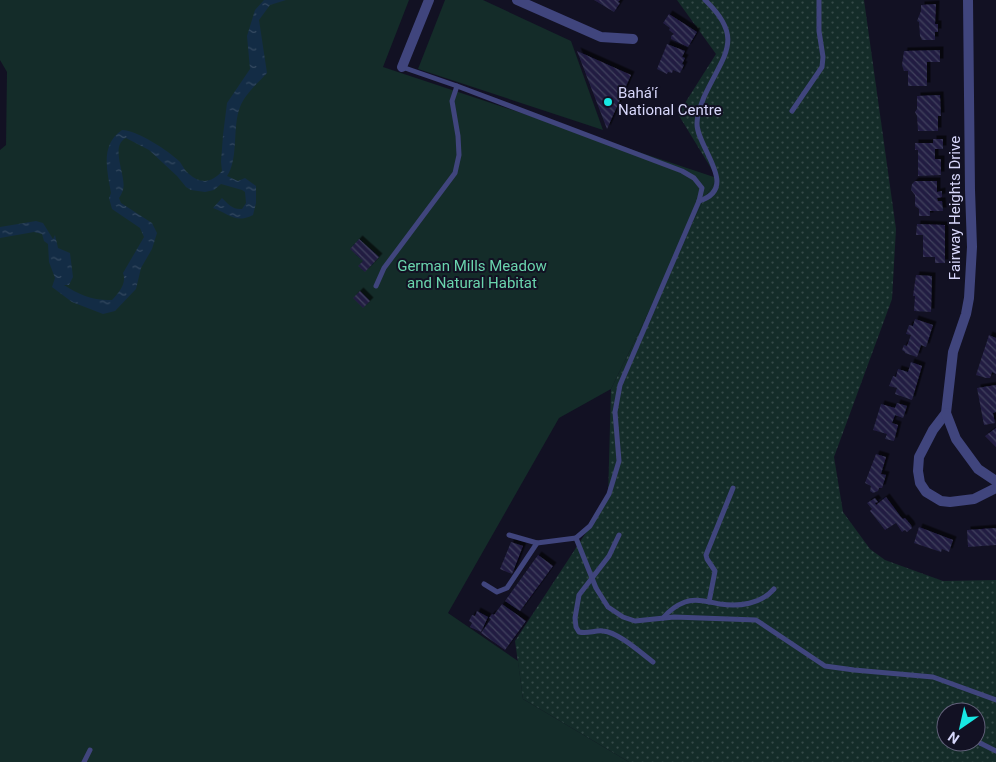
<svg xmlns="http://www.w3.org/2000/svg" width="996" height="762" font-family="Roboto,sans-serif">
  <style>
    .grass { fill: url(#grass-dots); fill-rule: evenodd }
    .park { fill: #142c29 }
    .water { fill: url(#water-ripples) }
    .building { fill: url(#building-back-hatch); filter: url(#shadow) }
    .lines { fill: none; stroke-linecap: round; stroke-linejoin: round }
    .service { stroke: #40457d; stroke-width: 5 }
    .minor { stroke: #40457d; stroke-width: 10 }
    .poi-dot { fill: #17e7e3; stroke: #121123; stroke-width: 2 }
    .labels { text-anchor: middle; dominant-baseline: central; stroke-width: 4; stroke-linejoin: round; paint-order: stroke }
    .poi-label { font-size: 15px; fill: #d7d7fb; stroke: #121123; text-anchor: start }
    .street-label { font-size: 15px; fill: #d7d7fb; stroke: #121123 }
    .park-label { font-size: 15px; fill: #6ad4ad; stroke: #121123 }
  </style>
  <defs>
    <pattern id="grass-dots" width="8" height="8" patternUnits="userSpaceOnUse" patternTransform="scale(1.25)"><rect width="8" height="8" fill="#142c29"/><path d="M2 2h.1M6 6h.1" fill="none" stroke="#354a49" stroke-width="1.8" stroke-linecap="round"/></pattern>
    <pattern id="water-ripples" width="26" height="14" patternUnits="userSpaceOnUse" patternTransform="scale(1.25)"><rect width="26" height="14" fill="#132c45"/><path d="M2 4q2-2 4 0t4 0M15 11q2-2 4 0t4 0" fill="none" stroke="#354a61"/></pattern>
    <pattern id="building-back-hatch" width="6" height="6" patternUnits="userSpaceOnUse" patternTransform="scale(1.25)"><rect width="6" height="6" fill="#221f42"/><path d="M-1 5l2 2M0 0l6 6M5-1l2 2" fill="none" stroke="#413f5e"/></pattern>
    <filter id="shadow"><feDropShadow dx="3.5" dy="-3.5" stdDeviation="0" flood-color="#0009"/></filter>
  </defs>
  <rect width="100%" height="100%" fill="#121123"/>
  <path class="grass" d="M677,0H864L896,229L892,299L834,457L843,512L870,549L885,560L943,581L996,580V762H629L523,699L515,641L608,499L611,389L704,199L717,178L678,114L716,54ZM946,712H976V742H946Z"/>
  <g class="park">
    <path d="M0,0H409L383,67L717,178L704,199L611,389L559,418L448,613L518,661L523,699L629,762H0V150L6,145L7,72L0,60Z"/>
    <path d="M445,0H483L571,41L603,130L418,69Z"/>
  </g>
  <path class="water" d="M264,0H286L270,5L259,20L267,73C258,83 245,94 240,107C232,127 239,159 227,176L238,181L245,178L256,186V203L253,215C235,224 230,214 213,208L222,198C228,204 233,210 242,209L246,203L245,192L242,190L221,184L214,190L205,192L191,190L186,187L177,176L149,150L126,138C109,146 127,176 123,190C122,193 121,195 119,198L121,203L152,223L157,233L152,249L141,268L136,289L115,311L103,314L72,302L52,287L55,278L49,262L48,244L44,241L42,234L34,232L0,238V227L36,221L43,223L53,239L55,235L58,248L70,253L73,277L69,285H64C79,295 94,301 112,300C119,293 127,283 123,273L144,237L140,228L112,209L109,198L111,193C107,170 100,145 122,130C137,130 169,151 180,162C183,166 185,171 189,174C201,185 213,182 222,171L221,162L223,135L227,103L250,69L247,36L255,10Z"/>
  <g class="building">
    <path d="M594,0H620L618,2L620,3L614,12Z"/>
    <path d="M936,4L935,24H938V32H935V40H922L920,36L919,22L917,21L921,11V5Z"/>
    <path d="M669,14L697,32L688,47L671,39V36L674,34L669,30L670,28L663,23Z"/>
    <path d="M667,44L685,51L682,57L685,58L682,64L684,65L680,73L673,70L672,73L668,72L667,74L657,69Z"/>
    <path d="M940,50V62H927V86H908V71H904L902,65L904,51Z"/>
    <path d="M577,51L631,75L607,129Z"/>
    <path d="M940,95L941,116H938V131H918L917,116L915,112L917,109V96Z"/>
    <path d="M933,139H943V149H935V159H941V175L918,176V150H915V143H933Z"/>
    <path d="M915,181H937V192L942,191V197L937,198L938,201H942L943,211H930V216H919V209L915,206V195L911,190L912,184Z"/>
    <path d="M917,224L945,225V263H935V257H923V235H916Z"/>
    <path d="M359,239L379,257L365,272L358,266L363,261L350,249Z"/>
    <path d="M916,275L932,276L931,312L914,311L915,296H913Z"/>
    <path d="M360,291L370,301L363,308L353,298Z"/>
    <path d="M915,319L933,325L926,347L921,345L917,357L905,353V352L902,350L904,345L907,346L911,335L906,334L909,325L913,326Z"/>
    <path d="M989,335L996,338V374L992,372L990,378H986L976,375Z"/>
    <path d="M911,362L922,366L912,400L895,394L897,388L889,386L893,376L896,377L898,369L908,372Z"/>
    <path d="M996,385V412L993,413L995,423L984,425L977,388Z"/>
    <path d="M897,403L907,406L903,418L895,415L892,423L898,425L894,441L885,439L887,434L873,430L881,404L895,408Z"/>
    <path d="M996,428V447L985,436Z"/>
    <path d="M876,454L886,457L881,474L886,475L882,488H879L878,491L873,493L870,491L871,486L865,483Z"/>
    <path d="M886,497L901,517L903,519L905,518L911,525L912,528L907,532L905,530L902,532L896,523L885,530L870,511L872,509L867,503L875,498L878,502L875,503L876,505Z"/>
    <path d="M919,527L953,540L949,552L942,549L941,552L914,543Z"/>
    <path d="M996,528V545L968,547L967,530Z"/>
    <path d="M511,542L523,546L512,574L500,569Z"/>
    <path d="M538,555L553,566L520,611L505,601Z"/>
    <path d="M502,604L526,621L505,650L481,633L491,619L489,618L492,614L494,615Z"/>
    <path d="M477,611L488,617L481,632L470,627L472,623L469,621L472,615L475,616Z"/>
  </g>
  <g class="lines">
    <g class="service">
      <path d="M402,67L457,86L682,171L694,178L702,188L699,201L620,385L615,412L619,461L609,494L590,526L576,538L596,588L608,607L623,617L635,621L674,617L756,620L825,666L854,670L933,677L996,700"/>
      <path d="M792,111L822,67L823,57L819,31V0"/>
      <path d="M699,201C741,188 696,147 697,123C697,114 701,105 704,97C723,55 746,39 705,0"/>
      <path d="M376,286L384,268L455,173L459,155L458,136L452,101L457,86"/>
      <path d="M509,535L537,543"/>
      <path d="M619,535L609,556L579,595L575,618L576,627L579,632C588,634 595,630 603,631C618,632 641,653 653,662"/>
      <path d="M484,584L497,592L507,588L537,543L576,538"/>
      <path d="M709,602L715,571L707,559L706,555L733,488"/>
      <path d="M663,618C668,612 677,605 685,602C695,598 709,602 720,604C739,607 761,604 774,589"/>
      <path d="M980,743L996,751"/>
      <path d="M84,762L90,750"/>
    </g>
    <g class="minor">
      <path d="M517,0L601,37L633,39"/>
      <path d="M968,0L970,190L972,247L969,298L966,314L953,352L946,413L933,430L919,457L918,471L920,483L926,492L941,501L950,502L974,499L996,488"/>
      <path d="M402,67L429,0"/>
      <path d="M946,413L956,439L978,469L996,481"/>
    </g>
  </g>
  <circle class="poi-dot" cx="608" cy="102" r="5"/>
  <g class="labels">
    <g class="poi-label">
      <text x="618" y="93">Bahá'í<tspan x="618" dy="17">National Centre</tspan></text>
    </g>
    <g class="street-label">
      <text transform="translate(955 208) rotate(-90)">Fairway Heights Drive</text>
    </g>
    <g class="park-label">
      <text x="472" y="266">German Mills Meadow<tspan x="472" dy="17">and Natural Habitat</tspan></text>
    </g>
  </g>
  <g transform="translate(961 727) rotate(214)"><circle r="24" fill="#121123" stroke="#616079"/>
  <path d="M0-4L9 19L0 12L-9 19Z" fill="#17e7e3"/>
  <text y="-8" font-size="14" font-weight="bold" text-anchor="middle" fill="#d7d7fb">N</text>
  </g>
</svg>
